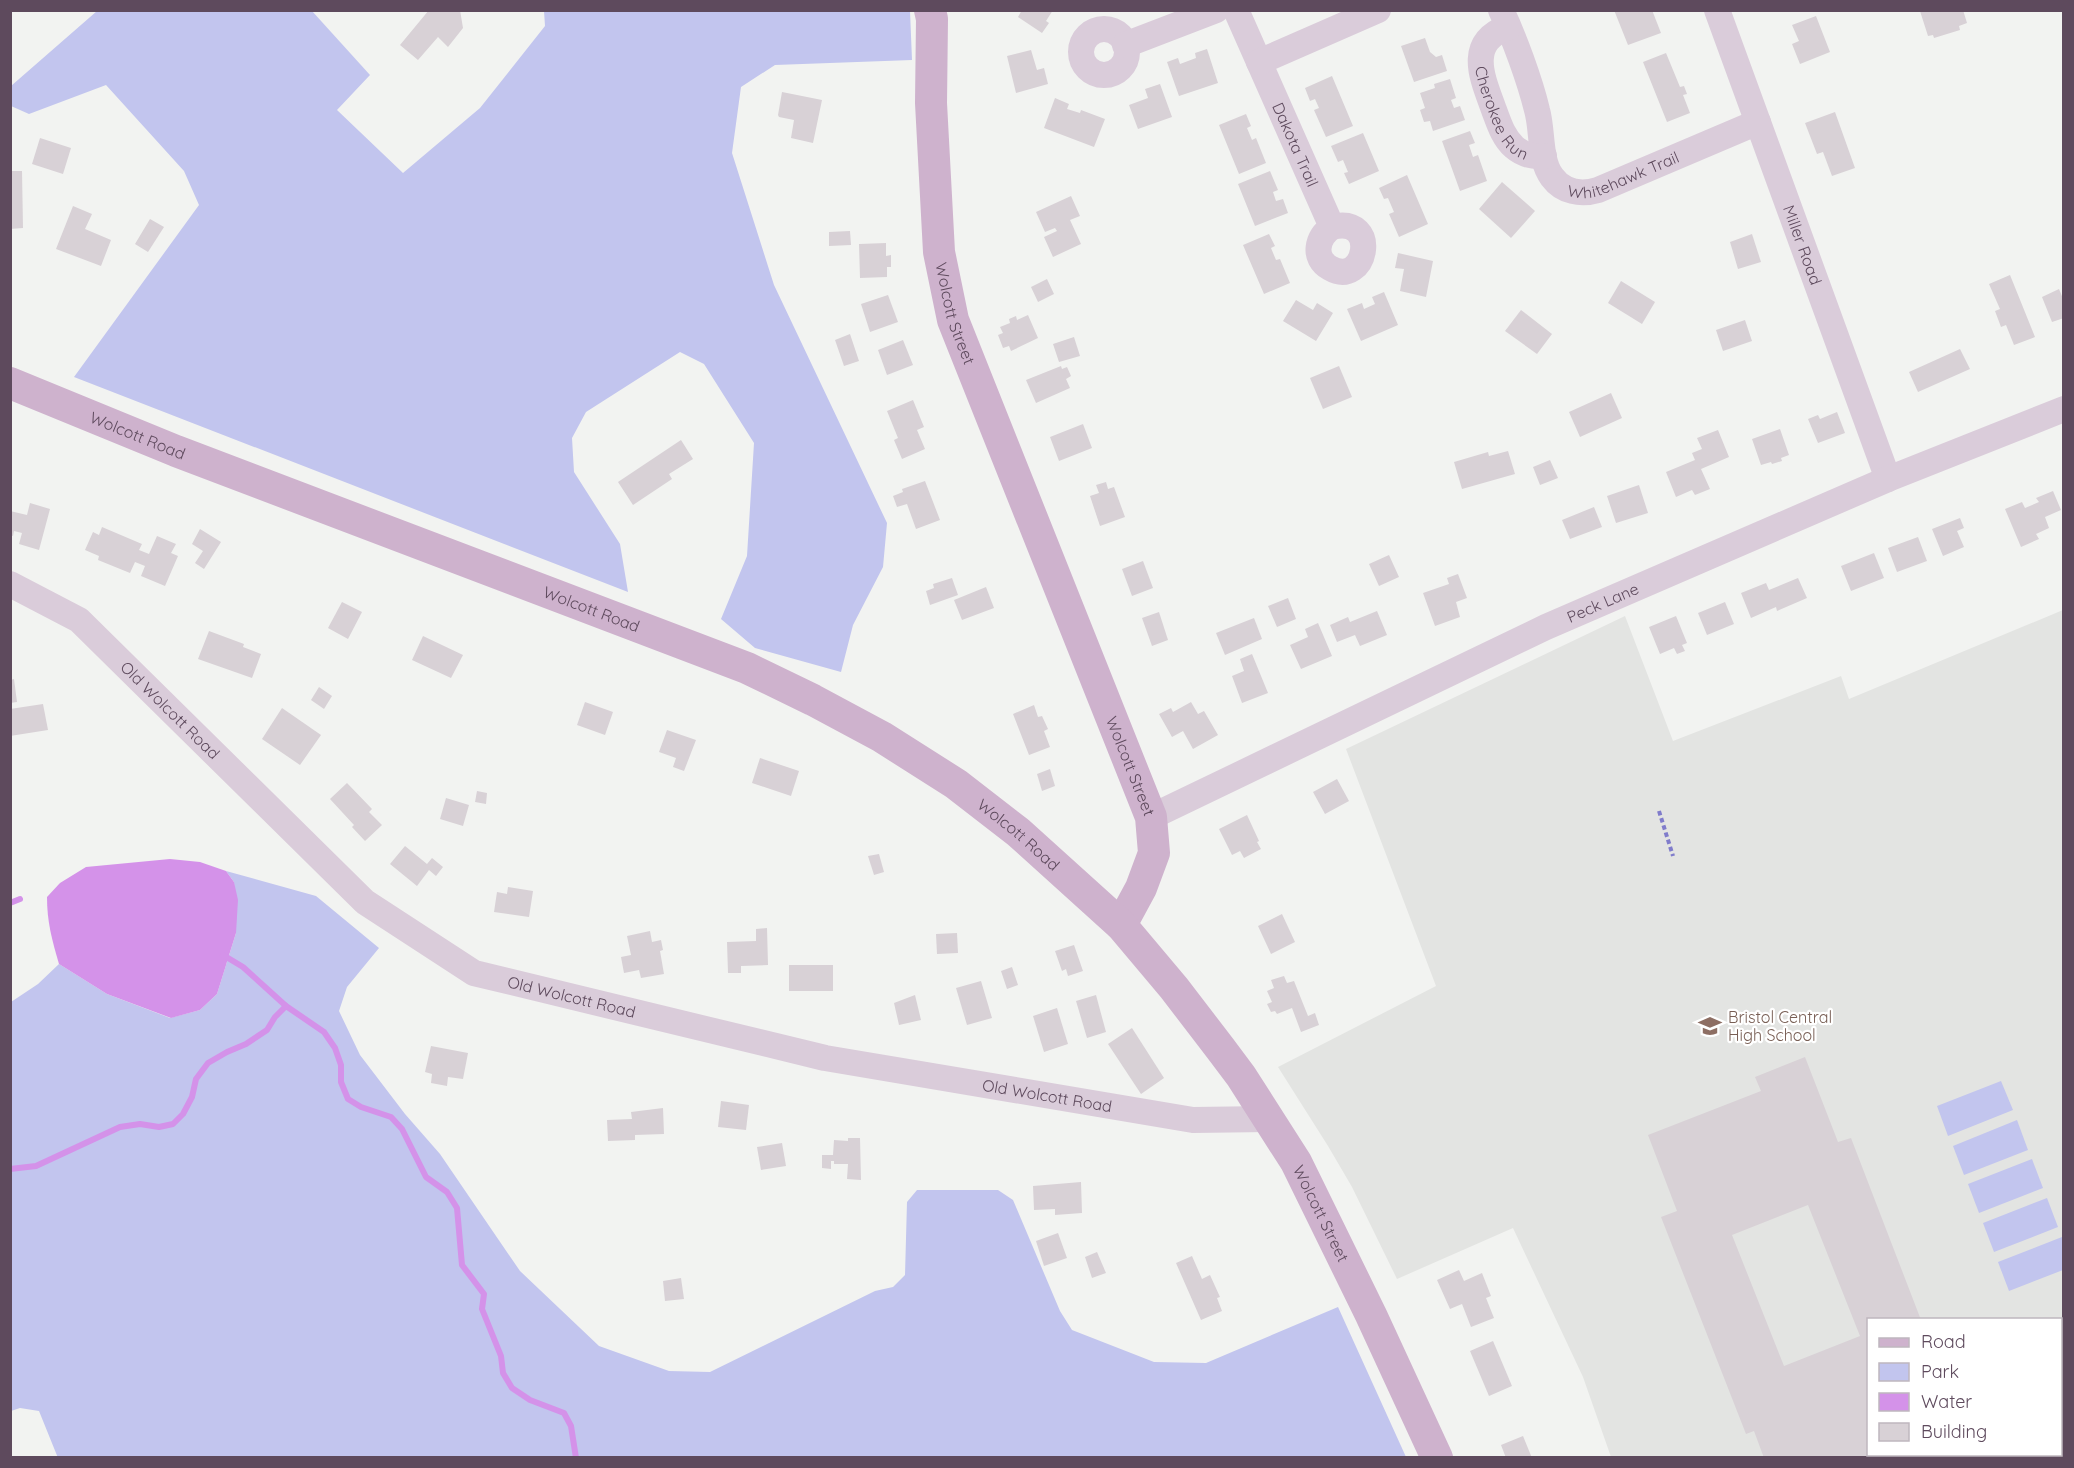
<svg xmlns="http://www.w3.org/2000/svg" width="2074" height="1468" font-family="Quicksand,sans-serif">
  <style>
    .education { fill: #e3e4e2; fill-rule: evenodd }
    .green { fill: #c2c5ee }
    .water { fill: #d492e9 }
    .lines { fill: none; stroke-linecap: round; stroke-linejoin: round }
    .stream { stroke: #d492e9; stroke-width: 6 }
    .building { fill: #d8d1d6; fill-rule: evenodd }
    .path { stroke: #807ccb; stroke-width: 4; stroke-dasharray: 4.5 3; stroke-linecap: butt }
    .minor { stroke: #daccda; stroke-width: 26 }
    .major { stroke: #ceb2cd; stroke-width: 32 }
    .labels { text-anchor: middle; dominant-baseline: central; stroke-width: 4.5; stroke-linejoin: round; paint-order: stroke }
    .street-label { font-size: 16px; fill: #5e4a5d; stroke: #fff }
    .education-label { font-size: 16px; fill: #785e54; stroke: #fff; text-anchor: start }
  </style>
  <rect width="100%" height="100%" fill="#f2f3f1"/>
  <path class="education" d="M2063,610V1457H1611L1583,1377L1513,1228L1397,1279L1352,1187L1328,1146L1278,1067L1436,986L1346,749L1625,616L1673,741L1841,676L1849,699ZM1868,1320H2060V1454H1868Z"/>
  <g class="green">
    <path d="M97,11H312L370,75L337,110L403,173L480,108L545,26L544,11H910L912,60L775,65L741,87L732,153L774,285L887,523L883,567L853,625L841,672L755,648L721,619L747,556L754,443L704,364L680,352L586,412L572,438L574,472L620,544L628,592L74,377L199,205L184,171L106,85L29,114L11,106V86Z"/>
    <path d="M226,871L316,896L379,948L347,987L339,1011L360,1055L405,1114L440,1154L520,1271L599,1346L669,1371L710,1372L875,1291L893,1287L905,1275L907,1202L917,1190H998L1013,1200L1060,1311L1072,1330L1154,1362L1206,1363L1338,1307L1406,1457L58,1458L39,1411L20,1408L11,1411V1002L38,984L59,964L107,994L170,1018L200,1010L217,994L236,933L234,882Z"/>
    <path d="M2001,1081L2013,1110L1948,1136L1937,1106Z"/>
    <path d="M2017,1120L2028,1150L1964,1175L1953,1146Z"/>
    <path d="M2032,1159L2043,1188L1979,1213L1968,1184Z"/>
    <path d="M2047,1198L2058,1227L1994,1252L1983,1223Z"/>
    <path d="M2062,1237L2063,1270L2009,1291L1998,1262Z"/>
  </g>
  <path class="water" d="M170,859L200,862L226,871L234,882L238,900L236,933L217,994L200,1010L171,1018L107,994L59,964C52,940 47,922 47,897L60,883L86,867Z"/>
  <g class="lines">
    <g class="stream">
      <path d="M10,903L20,899"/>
      <path d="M223,955L243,967L286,1006L324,1032L335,1048L341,1065V1082L348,1099L361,1107L391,1117L402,1129L426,1177L447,1192L457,1208L462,1265L484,1294L482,1309L501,1356L503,1373L512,1388L530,1400L564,1413L571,1426L576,1458"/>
      <path d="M10,1169L36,1166L120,1127L140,1124L159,1127L173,1124L183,1114L192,1097L196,1079L208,1063L227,1052L246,1044L267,1030L275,1017L286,1006"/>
    </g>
  </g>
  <g class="building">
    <path d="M429,10H460L463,28L448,47L438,37L418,60L400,45Z"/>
    <path d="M1022,10H1053L1046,21L1049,23L1042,33L1018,17Z"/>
    <path d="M1614,10H1652L1661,33L1628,45Z"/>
    <path d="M1923,10H1963L1967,23L1959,26L1960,30L1934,38L1933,35L1928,36L1920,11Z"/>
    <path d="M1816,16L1830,52L1800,64L1792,44L1799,41L1792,25Z"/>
    <path d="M1425,38L1430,52L1436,57L1442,55L1447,71L1414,82L1401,46Z"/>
    <path d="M1207,49L1218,83L1179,96L1167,62L1178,58L1180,64L1196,58L1195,53Z"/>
    <path d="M1031,50L1037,70L1044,68L1048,84L1016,93L1007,56Z"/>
    <path d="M1666,53L1680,87L1684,86L1687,94L1683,95L1690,113L1667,122L1643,62Z"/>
    <path d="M1332,76L1353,126L1326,137L1314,110L1319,108L1315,99L1310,101L1305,88Z"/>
    <path d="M1450,79L1456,98L1451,100L1454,108L1460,106L1465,120L1433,131L1430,121L1424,122L1420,110L1425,108L1420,93L1435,88L1434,84Z"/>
    <path d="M1160,84L1172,117L1138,129L1129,105L1148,98L1145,89Z"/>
    <path d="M782,92L822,100L813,143L791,138L794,120L779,117L778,115Z"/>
    <path d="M1055,98L1069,104L1067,109L1080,113L1081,110L1105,119L1094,147L1044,128Z"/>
    <path d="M1835,112L1855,168L1832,176L1823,152L1817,154L1805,123Z"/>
    <path d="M1246,114L1251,126L1247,128L1252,140L1256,138L1266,163L1239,174L1219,125Z"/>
    <path d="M1470,131L1475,143L1469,145L1473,157L1478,155L1487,181L1460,191L1442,141Z"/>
    <path d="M1363,133L1379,171L1349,184L1344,173L1348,172L1343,160L1338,162L1331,146Z"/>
    <path d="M40,138L71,148L63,174L32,164Z"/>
    <path d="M10,171H22L23,228L10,229Z"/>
    <path d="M1270,171L1278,190L1273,192L1276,201L1283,199L1288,213L1255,226L1238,184Z"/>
    <path d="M1407,175L1428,224L1399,237L1389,214L1394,212L1388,198L1384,199L1379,188Z"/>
    <path d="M1502,182L1535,211L1511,238L1479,209Z"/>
    <path d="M1071,196L1080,216L1070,220L1081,244L1053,257L1044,237L1057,231L1055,228L1045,232L1036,212Z"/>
    <path d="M73,206L92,214L85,229L111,240L101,266L56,249Z"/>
    <path d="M150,219L164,227L148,252L135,244Z"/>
    <path d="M850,231L851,245L829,246V232Z"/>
    <path d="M1269,234L1275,246L1271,248L1276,260L1280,259L1290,283L1264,294L1243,245Z"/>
    <path d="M1752,234L1761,262L1738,269L1730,242Z"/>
    <path d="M886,243V256L891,255V267H887V277L860,278L859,244Z"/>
    <path d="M1398,253L1433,261L1426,297L1400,291L1404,269L1395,268Z"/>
    <path d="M2010,275L2035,337L2014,345L2006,325L2001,327L1995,311L2000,309L1989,284Z"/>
    <path d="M1047,279L1054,294L1038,302L1031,287Z"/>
    <path d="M1621,281L1655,302L1642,324L1608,303Z"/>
    <path d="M2059,289L2064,301V318L2052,322L2042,297Z"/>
    <path d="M1384,292L1398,325L1361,341L1347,309L1362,303L1364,309L1375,304L1372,297Z"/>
    <path d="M888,295L898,322L870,332L861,304Z"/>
    <path d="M1296,300L1313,310L1317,303L1333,313L1316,341L1283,321Z"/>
    <path d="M1521,310L1552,334L1537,354L1505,331Z"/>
    <path d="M1028,315L1038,338L1011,351L1009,346L1003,348L998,335L1003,333L1000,327L1010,323L1009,319L1016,316L1017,320Z"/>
    <path d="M1745,320L1752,341L1723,351L1716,330Z"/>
    <path d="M850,334L859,361L844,366L835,340Z"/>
    <path d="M1074,337L1080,356L1059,362L1053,344Z"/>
    <path d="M903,340L913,365L887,375L878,350Z"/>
    <path d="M1960,349L1970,369L1918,392L1909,372Z"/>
    <path d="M1061,366L1062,369L1067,367L1071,376L1066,379L1070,388L1036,403L1026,380Z"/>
    <path d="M1339,366L1352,397L1323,409L1310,378Z"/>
    <path d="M1611,393L1622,418L1580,437L1569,412Z"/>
    <path d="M913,400L924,427L917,430L925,449L902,459L894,440L898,438L887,411Z"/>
    <path d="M1837,412L1845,433L1818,443L1808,419L1818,415L1820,419Z"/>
    <path d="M1083,424L1092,448L1059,461L1050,437Z"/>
    <path d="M1780,429L1789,455L1781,458L1782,461L1772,464L1771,462L1761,465L1752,439Z"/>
    <path d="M1718,430L1729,457L1701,469L1710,489L1695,495L1692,490L1676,497L1666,472L1695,460L1692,453L1702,449L1697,438Z"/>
    <path d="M681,440L693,459L669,474L672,479L633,505L618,482Z"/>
    <path d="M1508,451L1515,474L1462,489L1454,462L1488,452L1489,456Z"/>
    <path d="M1550,460L1558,478L1540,485L1533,467Z"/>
    <path d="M925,481L940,520L916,529L907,504L897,507L893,496L903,492L902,489Z"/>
    <path d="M1106,482L1108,489L1114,487L1125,517L1100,526L1090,496L1099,493L1096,485Z"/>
    <path d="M1639,485L1648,513L1616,523L1607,496Z"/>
    <path d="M2053,491L2061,510L2045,517L2049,528L2036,534L2039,539L2021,547L2005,509L2022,502L2025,508L2039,502L2036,498Z"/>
    <path d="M30,503L50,509L39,550L19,544L22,533L14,531L13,536L10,535V511L27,515Z"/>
    <path d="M1594,507L1602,527L1570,539L1562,520Z"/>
    <path d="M1960,518L1964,528L1957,531L1964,547L1943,556L1932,529Z"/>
    <path d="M102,527L142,544L139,550L149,554L157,536L176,544L171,553L178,556L165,586L141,576L145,566L135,562L130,573L98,560L99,556L85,550L93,532L99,535Z"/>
    <path d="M200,529L221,542L204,569L195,563L203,551L192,544Z"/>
    <path d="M1918,537L1927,561L1897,572L1888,548Z"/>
    <path d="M1874,553L1884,578L1851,591L1841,566Z"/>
    <path d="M1389,555L1399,577L1379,586L1369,564Z"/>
    <path d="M1143,561L1153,588L1132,596L1122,569Z"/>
    <path d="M1458,574L1467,598L1456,602L1460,617L1435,626L1423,593L1449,584L1447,578Z"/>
    <path d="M952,578L958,595L930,605L926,591L934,588L933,584Z"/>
    <path d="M1798,578L1807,598L1777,611L1776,607L1751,618L1741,593L1766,583L1769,590Z"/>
    <path d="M986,587L994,608L962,620L954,600Z"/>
    <path d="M1288,598L1296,619L1277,627L1268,606Z"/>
    <path d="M342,602L362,612L348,639L328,628Z"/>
    <path d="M1725,602L1734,624L1707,635L1698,613Z"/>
    <path d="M1377,611L1387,635L1360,646L1355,635L1337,642L1330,625L1348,617L1350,622Z"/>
    <path d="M1159,612L1168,640L1152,646L1142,618Z"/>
    <path d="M1676,616L1687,643L1682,645L1685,651L1677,654L1674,648L1660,654L1649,627Z"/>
    <path d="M1254,618L1262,639L1225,655L1216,633Z"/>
    <path d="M1318,623L1332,656L1301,669L1290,645L1308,637L1305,629Z"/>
    <path d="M209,631L244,644L243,647L261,654L252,678L198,659Z"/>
    <path d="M423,636L463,655L451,678L412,660Z"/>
    <path d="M1252,654L1268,693L1242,703L1232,676L1244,671L1240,659Z"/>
    <path d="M14,679L17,702L10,703V680Z"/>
    <path d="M319,687L332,696L324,709L311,700Z"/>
    <path d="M585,702L613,712L605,735L577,725Z"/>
    <path d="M1191,702L1198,714L1204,711L1218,735L1193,749L1183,731L1172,737L1159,714L1171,708L1173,712Z"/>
    <path d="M43,704L48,730L10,736V709Z"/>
    <path d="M1034,705L1038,717L1042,716L1048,729L1044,731L1050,747L1029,755L1013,714Z"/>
    <path d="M282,708L321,735L300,765L262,739Z"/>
    <path d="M667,730L696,740L684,771L673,767L676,758L659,752Z"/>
    <path d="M760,758L799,771L791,796L752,783Z"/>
    <path d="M1050,769L1055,786L1042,791L1037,774Z"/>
    <path d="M1337,779L1349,801L1325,814L1313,792Z"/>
    <path d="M347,783L372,809L369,812L382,825L365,841L352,827L354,825L330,799Z"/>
    <path d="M477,791L487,793L486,804L475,802Z"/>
    <path d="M446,798L469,805L463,826L440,819Z"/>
    <path d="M1247,815L1259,841L1257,842L1261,849L1244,858L1240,851L1232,855L1219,829Z"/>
    <path d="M405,846L427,864L432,858L443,867L436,876L429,870L417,886L390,864Z"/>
    <path d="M879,854L884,872L874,875L868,856Z"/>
    <path d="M508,887L533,891L529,917L494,912L497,892L507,894Z"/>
    <path d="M1282,914L1295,942L1271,954L1258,926Z"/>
    <path d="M767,928L768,965L741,966V973H728L727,942L756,941V929Z"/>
    <path d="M650,931L652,942L661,940L663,950L660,951L664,974L641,978L639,970L624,973L621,957L631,955L627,936Z"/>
    <path d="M957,933L958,953L937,954L936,934Z"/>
    <path d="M1074,945L1083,971L1068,976L1066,969L1062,971L1055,951Z"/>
    <rect x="789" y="965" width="44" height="26"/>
    <path d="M1012,967L1018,985L1007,989L1001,971Z"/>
    <path d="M1284,976L1287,983L1294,981L1308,1016L1315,1013L1319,1025L1301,1032L1292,1008L1277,1014L1275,1011L1271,1012L1267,1004L1272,1002L1267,991L1274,988L1271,980Z"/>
    <path d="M981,981L992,1018L967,1025L956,988Z"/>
    <path d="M915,995L921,1020L899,1025L894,1003Z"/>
    <path d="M1096,995L1106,1032L1087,1038L1076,1001Z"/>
    <path d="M1057,1008L1068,1044L1044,1052L1033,1016Z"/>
    <path d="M1132,1028L1164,1078L1141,1094L1108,1044Z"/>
    <path d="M431,1046L468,1053L463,1079L448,1077L447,1086L431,1083L432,1074L425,1072Z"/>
    <path d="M1805,1057L1838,1142L1851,1138L1921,1320H1868V1454L1981,1455L1974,1458H1764L1754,1431L1746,1434L1661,1217L1677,1211L1648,1135L1761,1091L1755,1077ZM1808,1205L1860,1336L1784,1366L1732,1235Z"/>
    <path d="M721,1101L749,1105L746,1130L718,1127Z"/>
    <path d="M663,1108L664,1134L635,1135V1140L608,1141L607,1120L632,1119L631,1112Z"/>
    <path d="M848,1138H860L861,1180L847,1179L848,1164H834V1161H831V1169L822,1168V1155H833L834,1140L848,1141Z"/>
    <path d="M782,1143L786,1166L761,1170L757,1147Z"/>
    <path d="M1081,1182L1082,1213L1055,1215V1209L1034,1210L1033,1186Z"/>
    <path d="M1058,1233L1067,1258L1044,1266L1036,1241Z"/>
    <path d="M1097,1252L1106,1273L1092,1278L1085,1257Z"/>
    <path d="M1192,1256L1202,1279L1210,1275L1220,1297L1217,1298L1222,1311L1201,1320L1176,1263Z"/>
    <path d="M1459,1270L1464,1281L1482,1273L1491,1296L1486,1298L1494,1318L1471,1327L1462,1304L1450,1309L1437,1280Z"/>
    <path d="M681,1278L684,1299L665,1301L663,1281Z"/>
    <path d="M1493,1341L1512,1386L1489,1396L1470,1351Z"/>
    <path d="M1523,1436L1532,1458H1506L1501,1445Z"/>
  </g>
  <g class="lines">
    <path class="path" d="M1659,811L1673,856"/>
    <g class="minor">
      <path id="s1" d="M1236,10L1332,227C1317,237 1312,258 1330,268C1366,289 1381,215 1332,227"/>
      <path id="s2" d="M1501,10C1514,37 1530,81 1537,110C1543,131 1539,160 1552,177C1563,192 1581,195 1598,190L1758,122"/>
      <path id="s3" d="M1717,10L1888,479"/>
      <path id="s4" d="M1508,27C1465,43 1483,79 1494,110C1499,123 1503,137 1514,147C1522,154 1533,157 1544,156"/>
      <circle cx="1104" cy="52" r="23"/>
      <path d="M1125,45L1216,10"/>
      <path d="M1259,62L1378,10"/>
      <path id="s5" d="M10,584L79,620L365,902L474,973L825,1058L1193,1120L1268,1119"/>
      <path id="s6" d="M1151,817L1546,627L1888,479L2064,409"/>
    </g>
    <g class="major">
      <path id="s7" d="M930,10L932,19L931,103L939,252L953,320L1151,817L1154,853L1141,888L1121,925"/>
      <path id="s8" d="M10,383L176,451L747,668L813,700L882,737L956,784L1018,832L1121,925L1174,988L1220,1048L1241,1076L1296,1162L1371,1315L1437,1458"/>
    </g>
  </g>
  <defs>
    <g id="school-bare" transform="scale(1.8)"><path d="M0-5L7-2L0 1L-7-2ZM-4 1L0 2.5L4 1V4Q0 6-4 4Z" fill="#8d6e63" stroke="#fff" stroke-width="2.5" paint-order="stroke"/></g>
  </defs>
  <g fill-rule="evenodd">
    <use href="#school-bare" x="1710" y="1026"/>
  </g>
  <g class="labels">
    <g class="street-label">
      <text stroke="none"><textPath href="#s4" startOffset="104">Cherokee Run</textPath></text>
      <text stroke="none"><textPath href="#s1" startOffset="147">Dakota Trail</textPath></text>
      <text stroke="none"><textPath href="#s2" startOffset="255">Whitehawk Trail</textPath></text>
      <text stroke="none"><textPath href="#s3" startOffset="250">Miller Road</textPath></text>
      <text stroke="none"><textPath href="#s7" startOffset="306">Wolcott Street</textPath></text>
      <text stroke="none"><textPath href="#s8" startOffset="138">Wolcott Road</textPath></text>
      <text stroke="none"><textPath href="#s6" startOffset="500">Peck Lane</textPath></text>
      <text stroke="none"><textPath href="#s8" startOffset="624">Wolcott Road</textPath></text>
      <text stroke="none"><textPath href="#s5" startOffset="206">Old Wolcott Road</textPath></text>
      <text stroke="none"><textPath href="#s7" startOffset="792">Wolcott Street</textPath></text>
      <text stroke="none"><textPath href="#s8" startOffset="1110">Wolcott Road</textPath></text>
      <text stroke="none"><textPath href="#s5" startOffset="710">Old Wolcott Road</textPath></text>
      <text stroke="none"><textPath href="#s5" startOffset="1196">Old Wolcott Road</textPath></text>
      <text stroke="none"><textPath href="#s8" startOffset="1599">Wolcott Street</textPath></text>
    </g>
    <g class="education-label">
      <text x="1728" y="1017">Bristol Central<tspan x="1728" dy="18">High School</tspan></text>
    </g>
  </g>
  <rect width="2074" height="1468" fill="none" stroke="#5e4a5d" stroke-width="24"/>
  <rect x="1867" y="1318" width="195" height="138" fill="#ffffff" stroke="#bfb7be" stroke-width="1.5"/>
  <rect x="1879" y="1338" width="30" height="9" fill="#ceb2cd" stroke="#bfb7be" stroke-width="1.5"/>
  <text x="1921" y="1348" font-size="18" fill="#5e4a5d">Road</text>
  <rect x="1879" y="1363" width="30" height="18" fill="#c2c5ee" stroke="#bfb7be" stroke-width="1.5"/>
  <text x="1921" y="1378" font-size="18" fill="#5e4a5d">Park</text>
  <rect x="1879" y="1393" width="30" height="18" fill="#d492e9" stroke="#bfb7be" stroke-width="1.5"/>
  <text x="1921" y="1408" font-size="18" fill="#5e4a5d">Water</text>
  <rect x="1879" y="1423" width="30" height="18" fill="#d8d1d6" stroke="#bfb7be" stroke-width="1.5"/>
  <text x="1921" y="1438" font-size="18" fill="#5e4a5d">Building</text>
</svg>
